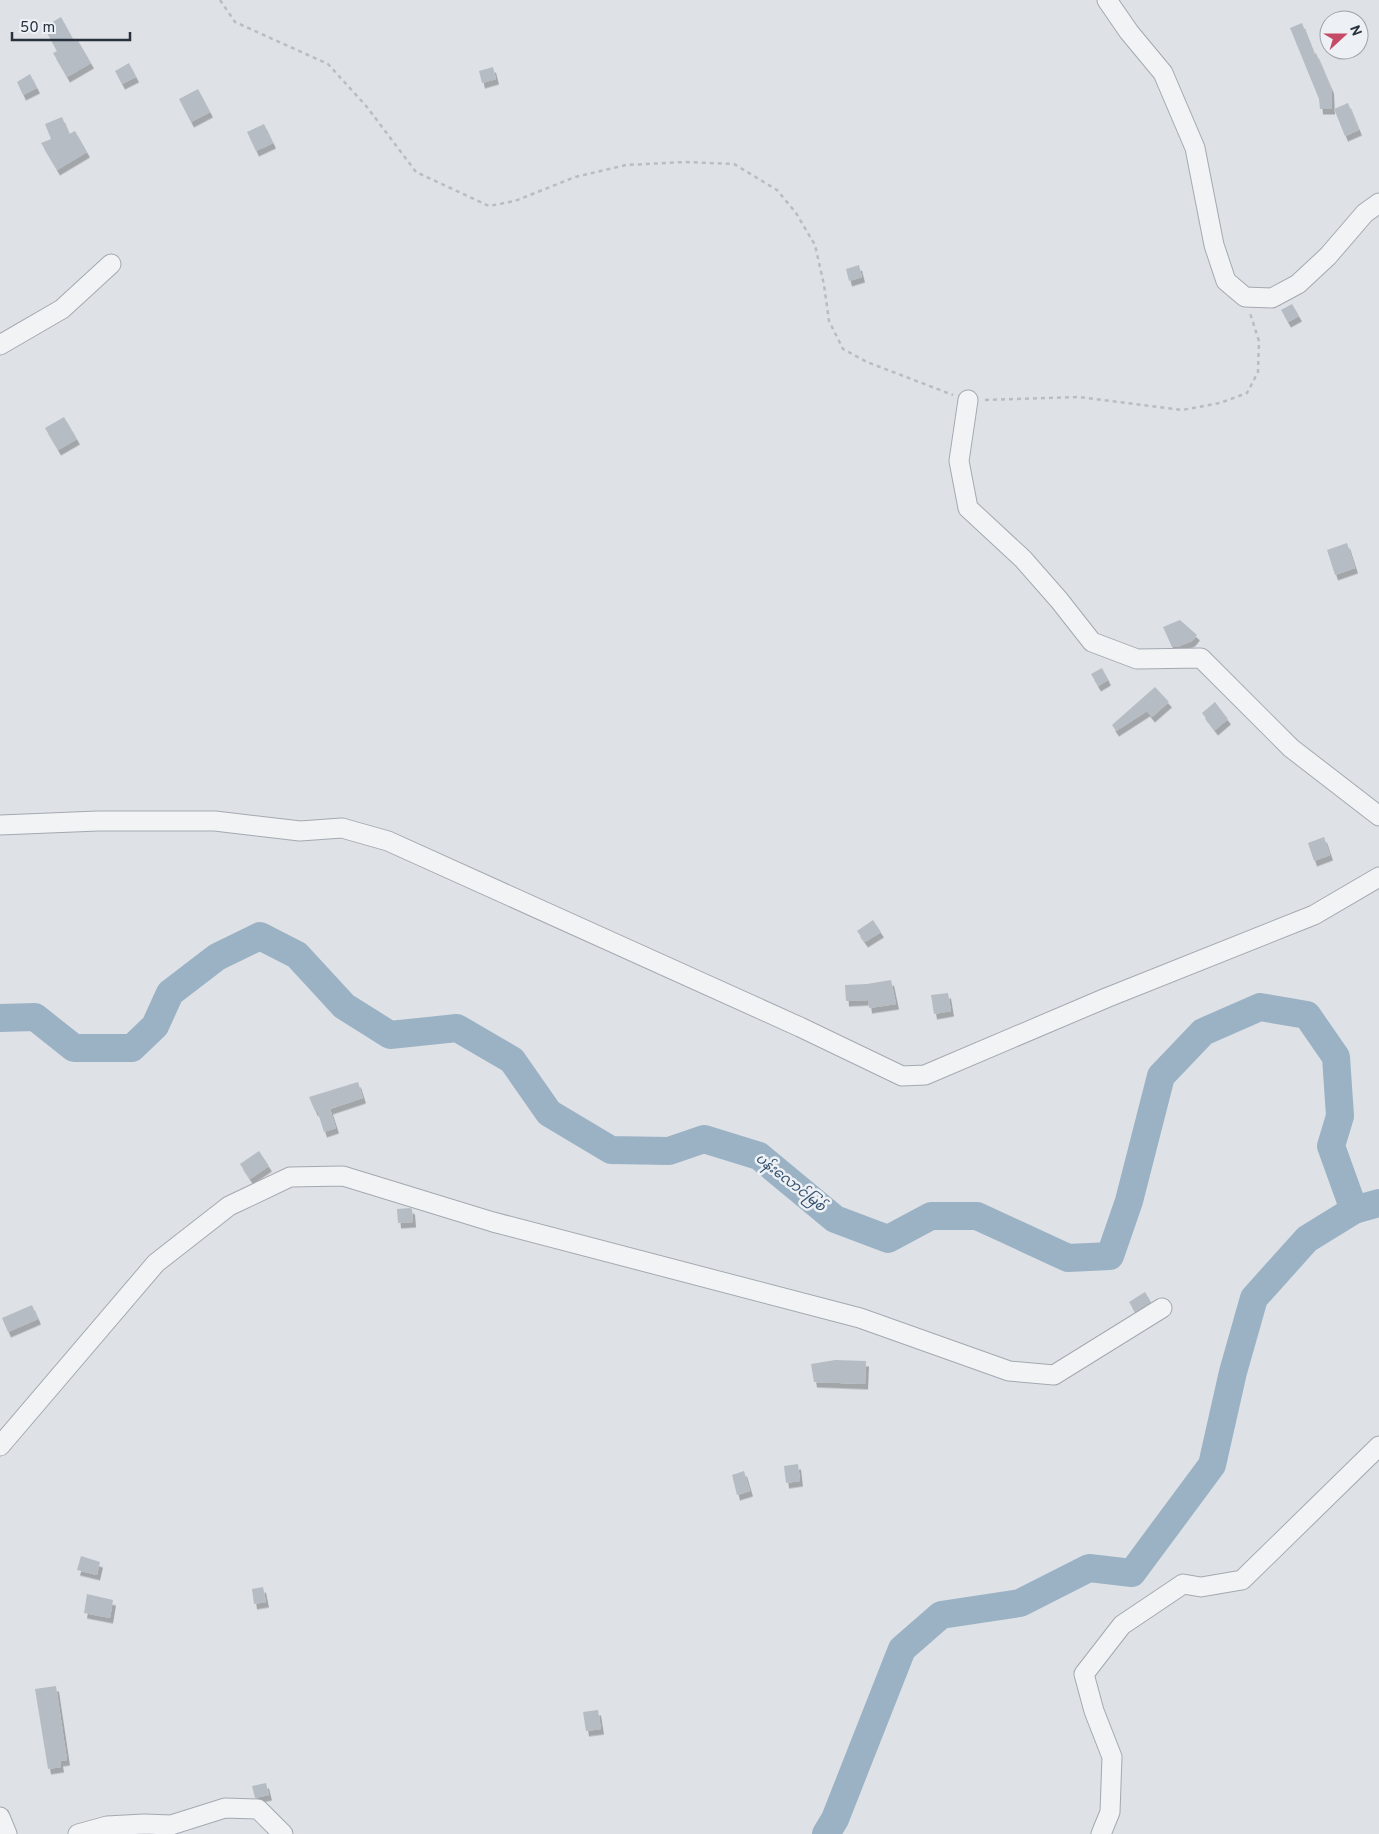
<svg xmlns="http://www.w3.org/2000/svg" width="1379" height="1834" font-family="Overpass,'Noto Sans Myanmar',sans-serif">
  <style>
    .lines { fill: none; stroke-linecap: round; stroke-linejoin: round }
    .river { stroke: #9bb2c5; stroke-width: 28 }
    .building { fill: #b6bcc3; filter: url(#shadow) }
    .street-casing { stroke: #a4a9b1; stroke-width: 21 }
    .path { stroke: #b9bdc1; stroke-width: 2.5; stroke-dasharray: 4 4; stroke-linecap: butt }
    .street { stroke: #f1f3f5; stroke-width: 19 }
    .labels { text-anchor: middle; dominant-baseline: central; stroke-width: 5; stroke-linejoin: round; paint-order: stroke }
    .water-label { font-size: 14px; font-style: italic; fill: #35526e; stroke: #edf1f5 }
  </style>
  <defs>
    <filter id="shadow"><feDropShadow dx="3" dy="5.5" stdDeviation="0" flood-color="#0004"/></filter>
  </defs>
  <rect width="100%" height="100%" fill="#dee2e7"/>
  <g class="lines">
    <g class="river">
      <path d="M0,1018L35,1017L74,1048H132L155,1026L170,993L217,957L260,936L297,955L344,1006L390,1035L457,1028L512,1060L549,1113L611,1150L669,1151L704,1139L759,1156L835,1219L888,1239L931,1216H977L1068,1258L1110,1256L1129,1201L1161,1076L1203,1032L1260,1007L1307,1015L1336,1057L1340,1116L1331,1146L1354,1210"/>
      <path d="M826,1834L835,1819L902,1649L941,1615L1020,1603L1089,1568L1132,1573L1212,1465L1233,1372L1254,1298L1307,1239L1354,1210L1379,1203"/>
    </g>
  </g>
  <g class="building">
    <path d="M61,17L74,41L77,39L91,63L67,77L53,53L57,51L44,27Z"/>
    <path d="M1302,23L1314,54L1316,53L1331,88L1332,109H1320L1319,99L1290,28Z"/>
    <path d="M129,63L136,77L122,84L115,71Z"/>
    <path d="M493,67L496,79L482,83L479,71Z"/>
    <path d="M30,74L37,88L23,95L17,82Z"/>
    <path d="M198,89L210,112L191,122L179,99Z"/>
    <path d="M1348,103L1359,130L1345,136L1334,109Z"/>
    <path d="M62,117L69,134L75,131L87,152L57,170L41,143L51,139L45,124Z"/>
    <path d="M264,124L273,143L256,151L247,132Z"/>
    <path d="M859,265L862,277L849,281L846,269Z"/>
    <path d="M1292,304L1299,316L1288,322L1281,310Z"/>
    <path d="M64,417L77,439L58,450L45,428Z"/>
    <path d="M1347,543L1355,568L1335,575L1327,550Z"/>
    <path d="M1180,620L1197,635L1192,641L1177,647H1172L1163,627Z"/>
    <path d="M1102,668L1108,680L1098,686L1091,674Z"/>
    <path d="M1155,687L1169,702L1152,717L1147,711L1116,731L1112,725Z"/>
    <path d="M1215,702L1228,719L1215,730L1202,713Z"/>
    <path d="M1324,837L1330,855L1314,861L1308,843Z"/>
    <path d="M873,920L881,932L865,942L857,931Z"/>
    <path d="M891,980L896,1004L869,1008L868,1000L846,1001L845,985L867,984Z"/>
    <path d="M948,993L951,1011L934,1014L931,995Z"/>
    <path d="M358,1082L363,1098L330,1109L336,1128L324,1132L317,1110L315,1111L309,1097Z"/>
    <path d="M259,1151L269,1166L250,1179L240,1164Z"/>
    <path d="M410,1208L412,1209L413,1222L398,1223L397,1209Z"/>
    <path d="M1145,1292L1151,1302L1135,1312L1129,1302Z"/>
    <path d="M32,1305L38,1319L8,1332L2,1318Z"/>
    <path d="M835,1360L866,1361L865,1384L814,1382L811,1364Z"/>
    <path d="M798,1464L800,1481L786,1483L784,1466Z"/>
    <path d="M744,1471L750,1491L737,1495L732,1475Z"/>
    <path d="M81,1556L100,1562L97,1575L77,1570Z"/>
    <path d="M263,1587L266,1602L254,1604L252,1589Z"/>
    <path d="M87,1594L113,1600L110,1618L84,1613Z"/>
    <path d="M56,1686L67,1760L60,1761L61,1767L48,1769L35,1689Z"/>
    <path d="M598,1710L601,1729L586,1731L583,1712Z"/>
    <path d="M266,1783L269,1795L255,1798L252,1786Z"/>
  </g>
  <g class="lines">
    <g class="street-casing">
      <g id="street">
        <path d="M1107,0L1129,32L1163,73L1195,148L1214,245L1226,281L1245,297L1272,298L1298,284L1328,256L1365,213L1379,203"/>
        <path d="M0,345L62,309L111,264"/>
        <path d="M968,400L959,461L968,508L1023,559L1059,600L1092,642L1137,659L1201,658L1291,748L1379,816"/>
        <path d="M0,825L98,821H215L300,831L342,828L388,841L800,1027L902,1076L925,1075L1106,998L1314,915L1379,877"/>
        <path d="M0,1446L156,1263L229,1206L290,1177L343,1176L493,1222L860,1318L1009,1371L1054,1375L1162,1308"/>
        <path d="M0,1817L7,1834"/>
        <path d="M78,1834L107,1826L144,1824L171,1825L225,1808L258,1809L283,1834"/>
        <path d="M1101,1834L1110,1812L1112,1757L1094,1711L1084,1674L1122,1625L1183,1584L1201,1587L1242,1580L1379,1446"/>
      </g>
    </g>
    <g class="path">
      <path d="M220,0L235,22L328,64L367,107L416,172L489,206L515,201L575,177L626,165L685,162L734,164L777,190L796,213L815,245L824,285L829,321L843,349L867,362L953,395"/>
      <path d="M985,400L1078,397L1182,410L1220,403L1247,393L1258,372L1259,341L1250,313"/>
    </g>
    <use href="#street" class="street"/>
  </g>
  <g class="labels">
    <g class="water-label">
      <text transform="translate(790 1183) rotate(38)">ပန်းလောင်မြစ်</text>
    </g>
  </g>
  <g transform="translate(1344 35) rotate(69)"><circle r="24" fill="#edf1f5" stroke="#9ea4ab"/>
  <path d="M0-4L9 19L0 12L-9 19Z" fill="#c64965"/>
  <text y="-8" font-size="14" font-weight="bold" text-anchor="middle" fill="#28313d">N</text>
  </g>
  <path d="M12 32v8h118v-8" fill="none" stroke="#28313d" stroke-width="2.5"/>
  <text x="20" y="32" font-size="15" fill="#28313d" stroke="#edf1f5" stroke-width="4" paint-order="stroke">50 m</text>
</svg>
